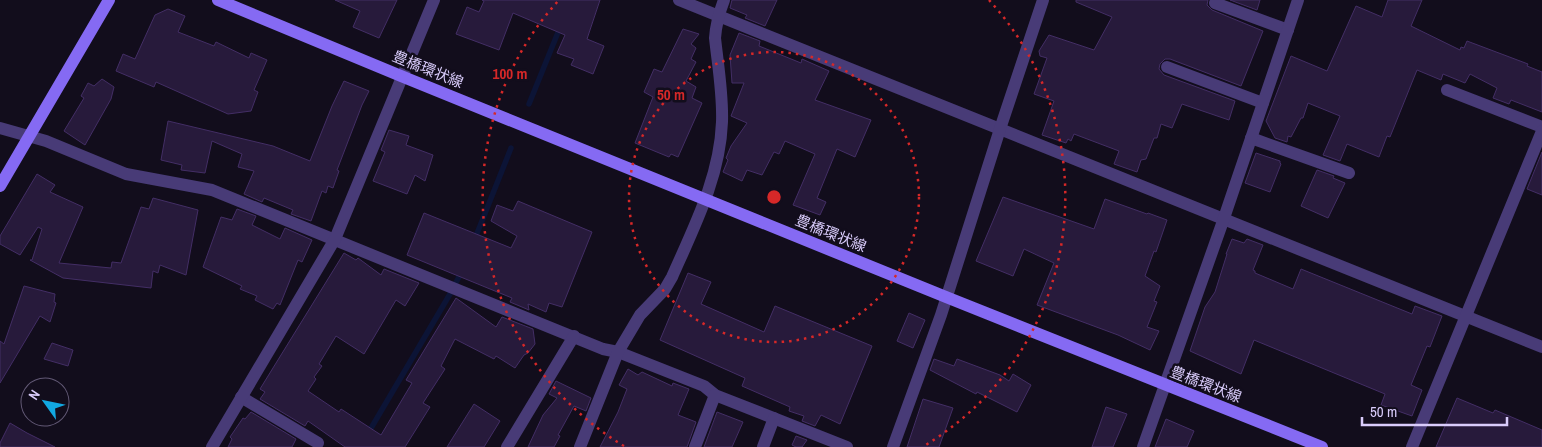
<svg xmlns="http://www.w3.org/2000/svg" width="1542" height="447" font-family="'Archivo Narrow','Noto Sans JP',sans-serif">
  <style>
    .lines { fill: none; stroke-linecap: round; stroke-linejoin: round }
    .stream { stroke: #0c1436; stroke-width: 5.5 }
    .building { fill: #271a3b; stroke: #432e65 }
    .street { stroke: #483b77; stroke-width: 12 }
    .secondary { stroke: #856af3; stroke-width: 12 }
    .ring { fill: none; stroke: #d62828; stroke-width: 2.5; stroke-dasharray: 2.5 5 }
    .labels { text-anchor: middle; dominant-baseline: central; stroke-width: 5; stroke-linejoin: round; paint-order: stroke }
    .street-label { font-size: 15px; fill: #d9ccfb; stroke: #120d1c }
    .centre { fill: #d62828; stroke: #120d1c; stroke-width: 2.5 }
    .ring-label { font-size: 15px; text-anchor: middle; font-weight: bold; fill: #d62828; stroke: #120d1c; stroke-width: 5; stroke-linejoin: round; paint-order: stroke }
  </style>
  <rect width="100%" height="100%" fill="#120d1c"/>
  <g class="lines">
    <g class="stream">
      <path d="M529,104L561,25"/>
      <path d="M474,241L511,148"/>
      <path d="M360,447L450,294L462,271"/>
    </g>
  </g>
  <g class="building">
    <path d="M335,0H397L379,38L353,27L360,11Z"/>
    <path d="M482,0H600L587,39L604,46L593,74L571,65L574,59L557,53L565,35L513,13L499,50L456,34L467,7L479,12L484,1Z"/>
    <path d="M732,0H777L765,26L745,18L747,15L730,8Z"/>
    <path d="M1076,0H1208L1207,5L1212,10L1263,31L1241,86L1170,59H1165L1160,64L1159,69L1164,75L1235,101L1229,120L1182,104L1172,128L1161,124L1157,138H1154L1146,159L1141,160L1137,172L1114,164L1119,151L1074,134L1071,141L1068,139L1066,143L1042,135L1054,101L1034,94L1047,58L1040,56L1039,51L1049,35L1094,50L1112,17L1076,2Z"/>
    <path d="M1230,0H1260L1257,10Z"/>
    <path d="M1388,0H1422L1411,26L1460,50L1461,47L1464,48L1467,41L1528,64L1527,66L1542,72V112L1511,100L1509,104L1493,98L1497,88L1470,74L1465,83L1443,74L1441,80L1417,70L1390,137L1387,136L1379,157L1347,144L1340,161L1323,155L1340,116L1308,103L1303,118H1301L1291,137L1288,136L1287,142L1275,138L1266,121L1291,56L1327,71L1356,6L1382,17Z"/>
    <path d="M168,9L185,16L178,32L214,46L216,42L249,58L251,53L267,60L254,90L258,92L251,111L228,114L156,82L154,87L116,71L123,54L135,59L155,15Z"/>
    <path d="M683,29L699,34L691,44L696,48L691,59L696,62L686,81L696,87L692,98L702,103L678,157L671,154L669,157L635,143L653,97L644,92L654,69L662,72Z"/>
    <path d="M739,33L760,41L759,46L801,63L802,59L829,71L815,100L871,120L855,157L837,149L817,198L826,202L820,215L793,205L815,154L785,141L779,154L774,152L762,175L747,170L742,181L723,172L728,160L726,158L731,146L747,123L731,116L744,83H732L730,55Z"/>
    <path d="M102,79L114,87L111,99L85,145L64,131L84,98L81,96L88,83L94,86Z"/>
    <path d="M344,81L369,91L362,105L337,170L339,171L333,188L328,186L326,193L322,191L311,221L291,214L293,210L264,198L262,202L244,194L254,171L238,167L242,154L212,141L205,173L181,170L182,165L161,160L168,121L273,146L310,161L332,106Z"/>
    <path d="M389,130L409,136L406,145L433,155L425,181L415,175L407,194L373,181L385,152L381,150Z"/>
    <path d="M1542,152V195L1527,189Z"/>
    <path d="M1256,153L1280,161V163L1281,164L1270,192L1245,183Z"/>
    <path d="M1317,170L1334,176L1333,178L1345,183L1328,218L1301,206Z"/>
    <path d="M37,174L55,185L50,192L83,207L59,263L111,268L112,262L121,263L141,207L149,209L153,198L198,210L186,275L160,265L158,273L153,271L151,288L63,278L30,260H32L42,229L38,227L20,255L0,244V236Z"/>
    <path d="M1003,197L1094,229L1105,199L1147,214L1148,213L1167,220L1156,252L1154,251L1145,276L1160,286L1154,301L1157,302L1147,327L1159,331L1150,350L1118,335L1037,305L1054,263L1024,249L1013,276L976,261Z"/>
    <path d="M518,201L592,232L562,307L549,303L546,312L528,304L529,310L510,302L512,298L407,255L424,213L511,248L517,236L491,221L497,205L513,211Z"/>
    <path d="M237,209L256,216L252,225L280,239L285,228L312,240L302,262L298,260L280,305L277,303L273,309L255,300L257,296L240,289L242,286L203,267L221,217L232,220Z"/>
    <path d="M1232,239L1244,243L1247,239L1263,245L1253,270L1255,271V273L1293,289L1301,269L1412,314L1415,306L1442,316L1430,347L1427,346L1411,385L1422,390L1412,416L1381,405L1385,394L1254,340L1241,374L1190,351L1205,307L1215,292L1227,254H1226Z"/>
    <path d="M344,253L356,260L358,258L381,275L384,269L419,283L405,306L396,300L364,354L336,336L319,364L322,366L314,377L316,379L308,391L339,412L341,409L381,435L412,383L406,380L456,298L496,327L502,317L533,329L535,344L528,353L524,355L515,368L496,356L494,359L455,339L441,366L445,369L423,403L430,407L405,447H345L308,421L305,426L260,399L265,392L260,389Z"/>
    <path d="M688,273L711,282L701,304L764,332L775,306L872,346L840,424L821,415L815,426L802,421L804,416L789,411L790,407L742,386L745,378L660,340Z"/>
    <path d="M24,286L55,294L54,302L56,303L50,322L40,316L0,383V341L4,344Z"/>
    <path d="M909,313L925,320L913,348L897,341Z"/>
    <path d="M52,343L73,350L68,366L44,359Z"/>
    <path d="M934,359L954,366L957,359L1000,375L1009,381L1013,374L1031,385L1017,412L977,392L976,394L930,370Z"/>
    <path d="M628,369L638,375L642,372L672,386L673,383L689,389L678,415L696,422L687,447H600L618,412L627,389L619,385Z"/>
    <path d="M556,381L591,398L586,411L574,406L558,435L560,436L554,447H528L543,415L557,398L549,394Z"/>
    <path d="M1457,398L1493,413L1495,410L1542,430V447H1436Z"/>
    <path d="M923,399L953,408L939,447H907Z"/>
    <path d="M474,404L500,421L484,447H447Z"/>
    <path d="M1106,407L1127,414L1113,447H1092Z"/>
    <path d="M251,412L296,439L292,447H228L232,439L230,437L243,418L245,419Z"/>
    <path d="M717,412L743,422L732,447H704Z"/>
    <path d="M1166,419L1194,431L1187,447H1155Z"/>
    <path d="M10,423L27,433L55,447H0V443Z"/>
    <path d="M796,436L807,440L802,447H796L792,445Z"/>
  </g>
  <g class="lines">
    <g class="street">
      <path d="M679,0C966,116 1253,233 1542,347"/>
      <path d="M1215,3L1288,30"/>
      <path d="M1167,67L1263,103"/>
      <path d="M1447,90L1542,127"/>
      <path d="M0,128L46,141L126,174L212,190L603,349L618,352L704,386L715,395L847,447"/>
      <path d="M1251,138L1349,173"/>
      <path d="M241,397L318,443"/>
      <path d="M212,447L335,239L434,0"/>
      <path d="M507,447L574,336"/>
      <path d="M580,447L618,352L640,315L665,289L672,277C694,227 720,177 722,122C723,94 718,66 715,38C716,24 719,13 724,0"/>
      <path d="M695,447L715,395"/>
      <path d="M763,447L774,418"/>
      <path d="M893,447L941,315L1000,129L1043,0"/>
      <path d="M1143,447L1223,221L1298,0"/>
      <path d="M1412,447L1542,131"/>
    </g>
    <g class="secondary">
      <path d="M218,0L401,76L946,297L1322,447"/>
      <path d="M0,186L109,0"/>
    </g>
  </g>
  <g class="ring">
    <circle cx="774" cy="197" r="145"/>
    <path d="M624 446A291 291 0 0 1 559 0M989 0A291 291 0 0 1 924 446"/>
  </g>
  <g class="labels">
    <g class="street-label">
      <text transform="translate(428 69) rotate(22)">豊橋環状線</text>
      <text transform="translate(831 233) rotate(22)">豊橋環状線</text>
      <text transform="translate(1206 384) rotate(21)">豊橋環状線</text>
    </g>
  </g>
  <circle cx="774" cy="197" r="8" class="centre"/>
  <g class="ring-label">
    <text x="510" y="79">100 m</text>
    <text x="671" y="100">50 m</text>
  </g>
  <g transform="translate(45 402) rotate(303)"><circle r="24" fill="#120d1c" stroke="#625975"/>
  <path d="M0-4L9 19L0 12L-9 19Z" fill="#12a8e1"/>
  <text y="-8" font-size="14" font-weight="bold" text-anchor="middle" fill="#d9ccfb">N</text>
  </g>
  <path d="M1362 417v8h145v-8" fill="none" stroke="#d9ccfb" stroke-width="2.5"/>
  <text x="1370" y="417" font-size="15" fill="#d9ccfb" stroke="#120d1c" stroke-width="4" paint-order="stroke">50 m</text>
</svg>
